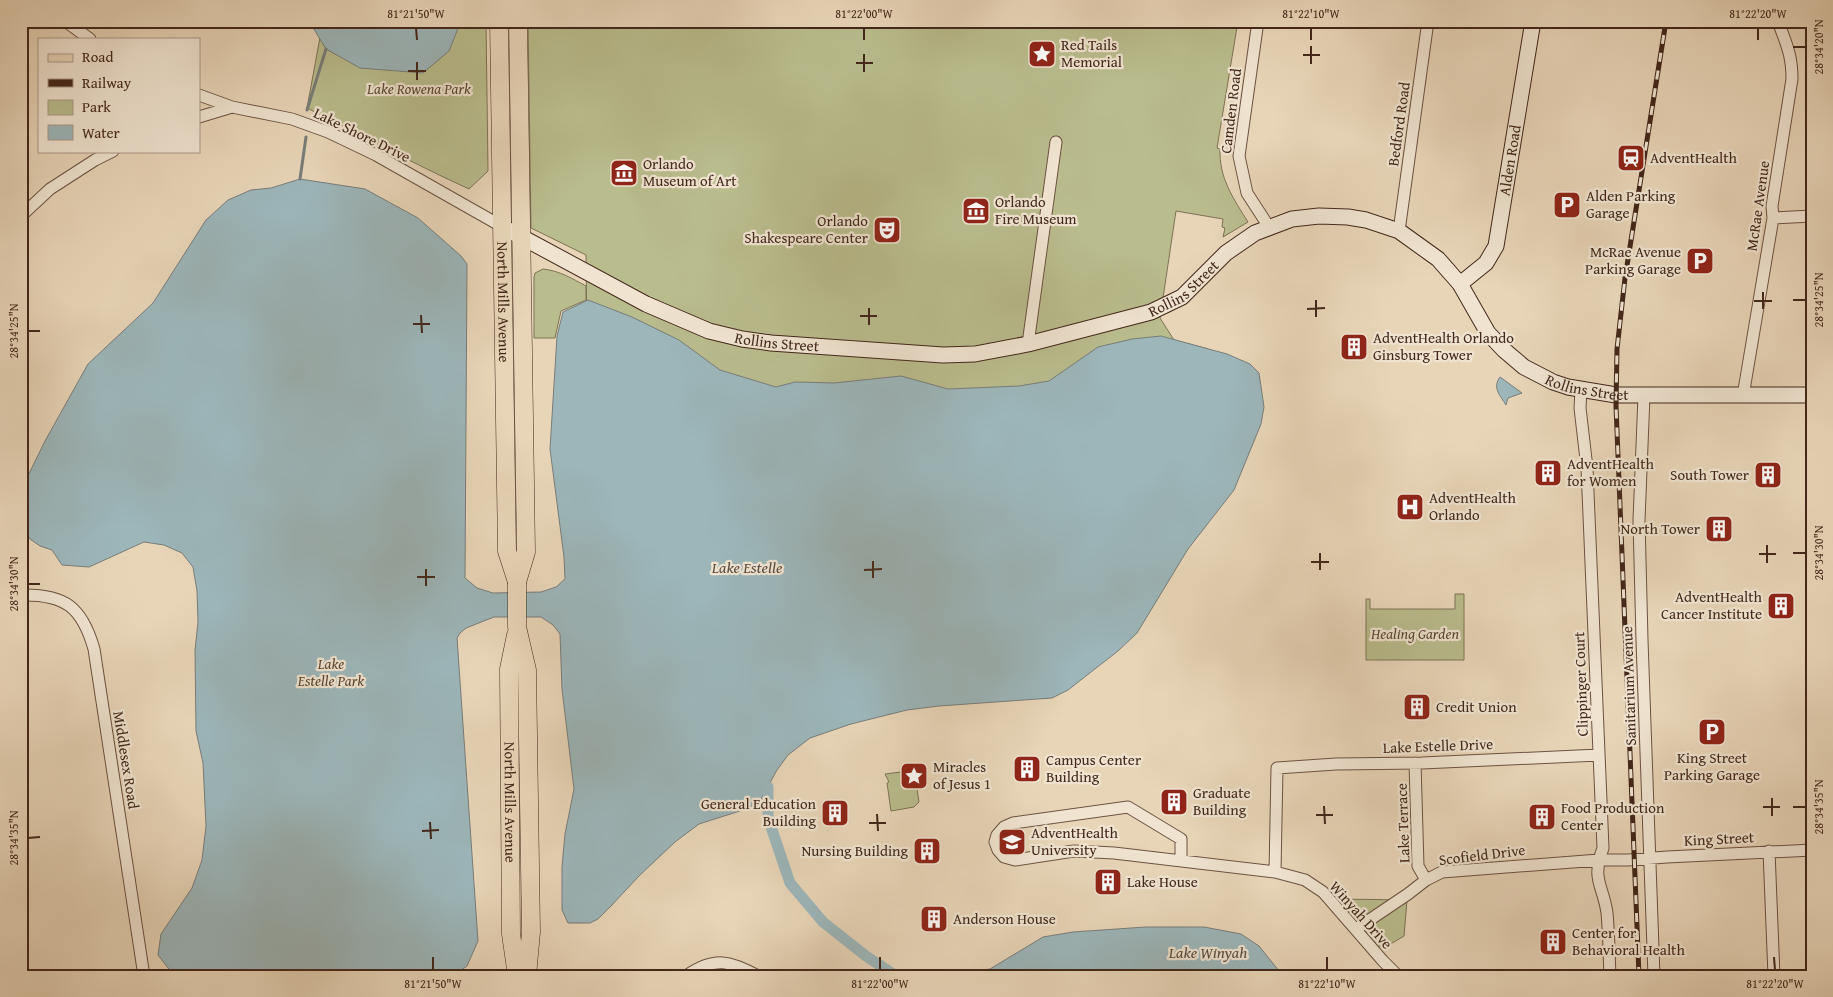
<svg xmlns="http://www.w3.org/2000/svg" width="1833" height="997" viewBox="0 0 1833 997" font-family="'Gentium Book Plus',serif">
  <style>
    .green { fill: #b9bc8d; stroke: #7e7254 }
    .water { fill: #9cb6ba; stroke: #787d7a }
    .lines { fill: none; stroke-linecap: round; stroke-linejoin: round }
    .stream { stroke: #787d7a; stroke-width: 3 }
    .canal { stroke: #9cb6ba; stroke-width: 11 }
    .street-casing { stroke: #6c5242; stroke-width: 13 }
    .secondary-casing { stroke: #42271a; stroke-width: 17 }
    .primary-casing { stroke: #42271a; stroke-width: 19 }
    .street { stroke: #f0e4d1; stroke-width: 11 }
    .secondary { stroke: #f0e4d1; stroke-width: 15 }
    .primary { stroke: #e8d5b8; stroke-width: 18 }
    .rail-casing { stroke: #42271a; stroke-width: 5 }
    .rail { stroke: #f0e4d1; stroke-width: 3; stroke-dasharray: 9; stroke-linecap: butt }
    .ticks { fill: none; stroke: #42271a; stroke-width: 2 }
    .labels { text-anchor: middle; stroke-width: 4.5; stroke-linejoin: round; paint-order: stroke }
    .poi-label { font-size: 15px; fill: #42271a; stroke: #f0e4d1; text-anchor: start }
    .park-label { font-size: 15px; font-style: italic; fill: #5a4531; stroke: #f0e4d1 }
    .street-label { font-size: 15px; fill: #42271a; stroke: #f0e4d1 }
    .water-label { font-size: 16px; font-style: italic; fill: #584b42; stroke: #f0e4d1 }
    .neatline { fill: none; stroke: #42271a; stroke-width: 2 }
    .ticks-label { font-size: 12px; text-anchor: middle; fill: #42271a }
  </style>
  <rect width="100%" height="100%" fill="#e8d5b8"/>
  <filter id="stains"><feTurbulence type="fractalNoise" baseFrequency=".004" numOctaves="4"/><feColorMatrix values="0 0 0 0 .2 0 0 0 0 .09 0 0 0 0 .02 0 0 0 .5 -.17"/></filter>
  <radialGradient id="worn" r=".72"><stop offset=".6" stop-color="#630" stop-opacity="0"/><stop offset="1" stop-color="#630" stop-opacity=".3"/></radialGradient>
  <path class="green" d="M323,21H486L488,171L469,189C414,164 361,135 307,108Z
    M528,21H1238L1217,148L1220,149C1219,178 1233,198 1248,222L1223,237L1225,228L1222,227L1223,219L1176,211L1160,318L1174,340L1208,349L1086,380L802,414L587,335L586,255L531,228Z
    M543,269C560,271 571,278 586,286V300L561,311L555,338H534V277L535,273Z
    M1455,594H1464V660H1366V599H1370V609H1455Z
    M916,770L919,781L916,782L919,802L914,807L891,811L887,783L889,782L885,774Z
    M1339,899L1407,900L1404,936L1389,945L1379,947L1340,903Z"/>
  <path class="water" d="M309,21H461L449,51L423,73L360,68L326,49Z
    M300,179L365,189L418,218L461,256L467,264L465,578L477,588L493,593L541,592L556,587L565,579L564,557L550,449L557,336L563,312L588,300L632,317L679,340L720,370L776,387L795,382L834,383L901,376L948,389L1019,386L1049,381L1098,347L1132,339L1161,336L1227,354L1250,364L1259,373L1264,407L1261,424L1234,490L1188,549L1137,633L1118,651L1068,690L1052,698L939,706L907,710L851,724L810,738L788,755L777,770L760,801L746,809L699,824L675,842L639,876L611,906L598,919L590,923H568L562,910V867L565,834L574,789L562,689L560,634L553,625L541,617H494L466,628L460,633L457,638L478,941L467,966L453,976H376L358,971L334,976H176L172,973L158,955L161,934L192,888L202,860L206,826L203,763L196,731L195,650L198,622L197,591L193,567L182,553L164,545L144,542L89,567L62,565L52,550L40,546L30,539L23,527L21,490L45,441L88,364L153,303L206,220L228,200L251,190L271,188Z
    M1500,377L1522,393L1508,398L1506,405C1500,395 1492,388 1500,377Z
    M1146,927H1204L1241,934L1259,946L1283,976H937L990,969L1043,937L1073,932Z"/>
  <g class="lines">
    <path class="stream" d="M307,110L326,49
      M300,179L306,137"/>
    <path class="canal" d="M768,787V818L790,883L823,922L866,956L896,976"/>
    <defs>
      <path id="street" d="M65,21L90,39
        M1258,21L1239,156L1247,193L1269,227
        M199,95L232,107L292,119L328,132L376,155L503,227
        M199,117L232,107
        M21,216L50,189L95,160L113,151
        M1773,218L1812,216
        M1399,231L1428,21
        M1028,344L1056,142
        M1581,390L1580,408L1587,468L1603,848C1591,881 1603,884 1607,913C1609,934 1609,955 1610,976
        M1644,396L1639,520L1642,640L1654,976
        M1743,396L1773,218L1772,206L1792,79C1792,54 1786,44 1778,21
        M21,595C65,594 82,607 94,649L144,976
        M1415,763L1418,866L1426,880
        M1769,851L1774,976
        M1181,860V839L1128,807L1013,823L1004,827L997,835L995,842L998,850L1004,857L1015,860L1074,851L1114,853L1275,872L1305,880L1323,892L1383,961L1398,976
        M1275,872L1277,768L1336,764L1422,763L1599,755
        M1356,929L1408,894L1426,880L1442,872L1599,860H1628L1667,857L1812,850
        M686,976C715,956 729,961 758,976"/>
      <g id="secondary">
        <path id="s1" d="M503,227L646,304L709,331L742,339L771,343L943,355L975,354L1028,344L1151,312L1182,297L1226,253L1255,233L1292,219L1319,216L1348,217L1366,220L1399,231L1438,259L1460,284L1488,333L1504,350L1524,367L1553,382L1568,387L1616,395H1812"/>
        <path id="s2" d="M1460,284L1486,263L1496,246L1533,21"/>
      </g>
      <g id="primary">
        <path id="s3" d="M499,21L507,551L517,582"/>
        <path d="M518,21L526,552L517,582V627L527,670L531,932L527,976"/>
        <path id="s4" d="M516,635L509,669L511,934L517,976"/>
      </g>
    </defs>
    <use href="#street" class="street-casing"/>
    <use href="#secondary" class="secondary-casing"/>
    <use href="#primary" class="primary-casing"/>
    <use href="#street" class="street"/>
    <use href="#secondary" class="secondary"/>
    <use href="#primary" class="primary"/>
    <defs>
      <path id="rail" d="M1639,976L1616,406L1617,349L1625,278L1666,21"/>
    </defs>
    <use href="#rail" class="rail-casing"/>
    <use href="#rail" class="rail"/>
  </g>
  <path class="ticks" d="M416,28L417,40M864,28V40M1311,28V40M1758,28V40M1311,46V64M1793,47H1806M864,54V72M1303,55H1320M417,62V80M856,63H873M408,71H426M1763,292V309M1316,300V317M1793,300H1806M1754,301H1772M869,308V325M1307,309L1325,308M421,315L422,333M860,316H877M413,324H430M28,331H40M1767,545V563M1320,553V570M1793,553H1806M1759,554H1776M873,561V578M1311,562H1329M426,569V586M864,570L882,569M417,577H435M28,584H40M1772,798V816M1324,806L1325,824M1763,807H1780M1793,807H1806M877,814L878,831M1316,815H1333M430,822L431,839M869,823H886M422,831L439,830M28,838L40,837M433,957V970M880,957V970M1327,957V970M1774,957L1775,970"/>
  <defs>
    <symbol id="sight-square" viewBox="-11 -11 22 22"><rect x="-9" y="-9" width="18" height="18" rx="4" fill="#8f2418" stroke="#f0e4d1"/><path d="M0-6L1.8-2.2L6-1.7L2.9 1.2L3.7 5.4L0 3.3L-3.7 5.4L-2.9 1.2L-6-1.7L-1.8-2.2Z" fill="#fff"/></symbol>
    <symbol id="station-square" viewBox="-11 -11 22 22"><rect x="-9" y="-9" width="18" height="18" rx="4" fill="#8f2418" stroke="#f0e4d1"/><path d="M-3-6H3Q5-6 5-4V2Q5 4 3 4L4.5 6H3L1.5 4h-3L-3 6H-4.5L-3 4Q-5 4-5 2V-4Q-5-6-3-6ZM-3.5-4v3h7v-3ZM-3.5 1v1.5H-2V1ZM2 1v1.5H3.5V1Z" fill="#fff"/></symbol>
    <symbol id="museum-square" viewBox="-11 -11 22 22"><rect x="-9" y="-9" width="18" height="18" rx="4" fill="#8f2418" stroke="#f0e4d1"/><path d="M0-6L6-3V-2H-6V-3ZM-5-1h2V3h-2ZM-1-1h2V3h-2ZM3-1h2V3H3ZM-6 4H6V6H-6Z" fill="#fff"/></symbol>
    <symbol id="parking-square" viewBox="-11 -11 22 22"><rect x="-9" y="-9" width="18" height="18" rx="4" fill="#8f2418" stroke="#f0e4d1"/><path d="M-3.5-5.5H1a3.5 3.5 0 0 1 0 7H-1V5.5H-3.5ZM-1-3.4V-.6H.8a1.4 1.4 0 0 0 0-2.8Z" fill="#fff"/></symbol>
    <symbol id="theatre-square" viewBox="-11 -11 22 22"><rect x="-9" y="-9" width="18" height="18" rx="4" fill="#8f2418" stroke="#f0e4d1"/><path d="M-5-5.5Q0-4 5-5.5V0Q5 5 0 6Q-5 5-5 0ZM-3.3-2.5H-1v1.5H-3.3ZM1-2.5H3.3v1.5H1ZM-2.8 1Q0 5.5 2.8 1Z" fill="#fff"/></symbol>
    <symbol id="building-square" viewBox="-11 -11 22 22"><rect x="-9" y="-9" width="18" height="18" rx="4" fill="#8f2418" stroke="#f0e4d1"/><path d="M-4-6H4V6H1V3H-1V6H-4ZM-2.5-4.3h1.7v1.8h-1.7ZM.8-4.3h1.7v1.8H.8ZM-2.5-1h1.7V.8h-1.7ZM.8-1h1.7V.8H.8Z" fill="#fff"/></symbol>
    <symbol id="hospital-square" viewBox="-11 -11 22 22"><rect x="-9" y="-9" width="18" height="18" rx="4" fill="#8f2418" stroke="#f0e4d1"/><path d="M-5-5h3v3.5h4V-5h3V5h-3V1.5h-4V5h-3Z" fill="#fff"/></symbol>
    <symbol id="university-square" viewBox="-11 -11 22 22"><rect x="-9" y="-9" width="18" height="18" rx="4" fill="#8f2418" stroke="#f0e4d1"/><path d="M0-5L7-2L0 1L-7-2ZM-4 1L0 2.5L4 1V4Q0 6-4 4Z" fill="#fff"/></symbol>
  </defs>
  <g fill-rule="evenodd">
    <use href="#sight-square" x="1026" y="38" width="32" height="32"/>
    <use href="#station-square" x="1615" y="142" width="32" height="32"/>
    <use href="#museum-square" x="608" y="157" width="32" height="32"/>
    <use href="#parking-square" x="1551" y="189" width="32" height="32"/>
    <use href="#museum-square" x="960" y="195" width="32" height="32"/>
    <use href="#theatre-square" x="871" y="214" width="32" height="32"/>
    <use href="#parking-square" x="1684" y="245" width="32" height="32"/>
    <use href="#building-square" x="1338" y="331" width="32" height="32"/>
    <use href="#building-square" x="1532" y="457" width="32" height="32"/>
    <use href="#building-square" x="1752" y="459" width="32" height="32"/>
    <use href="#hospital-square" x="1394" y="491" width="32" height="32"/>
    <use href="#building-square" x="1703" y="513" width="32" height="32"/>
    <use href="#building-square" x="1765" y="590" width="32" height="32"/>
    <use href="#building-square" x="1401" y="691" width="32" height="32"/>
    <use href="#parking-square" x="1696" y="716" width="32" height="32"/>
    <use href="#building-square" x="1011" y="753" width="32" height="32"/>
    <use href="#sight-square" x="898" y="760" width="32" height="32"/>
    <use href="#building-square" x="1158" y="786" width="32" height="32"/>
    <use href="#building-square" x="819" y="797" width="32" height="32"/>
    <use href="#building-square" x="1526" y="801" width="32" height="32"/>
    <use href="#university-square" x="996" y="826" width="32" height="32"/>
    <use href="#building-square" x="911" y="835" width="32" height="32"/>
    <use href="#building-square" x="1092" y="866" width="32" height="32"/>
    <use href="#building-square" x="918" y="903" width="32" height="32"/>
    <use href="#building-square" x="1537" y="926" width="32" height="32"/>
  </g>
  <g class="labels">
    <g class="poi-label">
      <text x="1061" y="50">Red Tails<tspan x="1061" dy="17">Memorial</tspan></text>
      <text x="1650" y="163">AdventHealth</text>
      <text x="643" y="169">Orlando<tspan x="643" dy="17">Museum of Art</tspan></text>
      <text x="1586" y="201">Alden Parking<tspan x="1586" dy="17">Garage</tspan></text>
      <text x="995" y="207">Orlando<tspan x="995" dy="17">Fire Museum</tspan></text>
      <text x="868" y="226" text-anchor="end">Orlando<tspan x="868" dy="17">Shakespeare Center</tspan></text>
      <text x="1681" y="257" text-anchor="end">McRae Avenue<tspan x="1681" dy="17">Parking Garage</tspan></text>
      <text x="1373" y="343">AdventHealth Orlando<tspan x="1373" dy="17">Ginsburg Tower</tspan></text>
      <text x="1567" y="469">AdventHealth<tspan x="1567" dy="17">for Women</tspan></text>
      <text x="1749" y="480" text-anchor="end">South Tower</text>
      <text x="1429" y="503">AdventHealth<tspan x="1429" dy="17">Orlando</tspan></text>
      <text x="1700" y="534" text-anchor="end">North Tower</text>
      <text x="1762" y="602" text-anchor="end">AdventHealth<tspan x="1762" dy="17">Cancer Institute</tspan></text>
      <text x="1436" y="712">Credit Union</text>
      <text x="1712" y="763" text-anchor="middle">King Street<tspan x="1712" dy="17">Parking Garage</tspan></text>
      <text x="1046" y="765">Campus Center<tspan x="1046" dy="17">Building</tspan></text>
      <text x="933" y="772">Miracles<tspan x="933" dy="17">of Jesus 1</tspan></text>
      <text x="1193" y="798">Graduate<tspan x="1193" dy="17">Building</tspan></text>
      <text x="816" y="809" text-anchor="end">General Education<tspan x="816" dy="17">Building</tspan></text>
      <text x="1561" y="813">Food Production<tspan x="1561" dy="17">Center</tspan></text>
      <text x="1031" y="838">AdventHealth<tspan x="1031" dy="17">University</tspan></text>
      <text x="908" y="856" text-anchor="end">Nursing Building</text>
      <text x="1127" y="887">Lake House</text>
      <text x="953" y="924">Anderson House</text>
      <text x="1572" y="938">Center for<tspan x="1572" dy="17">Behavioral Health</tspan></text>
    </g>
    <g class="park-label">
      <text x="419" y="94">Lake Rowena Park</text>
      <text x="1415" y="639">Healing Garden</text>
      <text x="331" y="669">Lake<tspan x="331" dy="17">Estelle Park</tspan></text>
    </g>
    <g class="street-label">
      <text transform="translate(1231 111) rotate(-83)" y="5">Camden Road</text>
      <text transform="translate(1399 124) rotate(-82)" y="5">Bedford Road</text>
      <text transform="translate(362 135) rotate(26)" y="5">Lake Shore Drive</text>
      <text dy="5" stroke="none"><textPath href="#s2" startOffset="140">Alden Road</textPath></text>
      <text transform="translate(1758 206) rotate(-82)" y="5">McRae Avenue</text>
      <text dy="5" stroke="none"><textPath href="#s1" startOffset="720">Rollins Street</textPath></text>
      <text dy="5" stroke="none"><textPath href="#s3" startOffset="281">North Mills Avenue</textPath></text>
      <text dy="5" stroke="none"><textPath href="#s1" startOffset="300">Rollins Street</textPath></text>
      <text dy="5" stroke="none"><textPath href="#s1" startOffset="1215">Rollins Street</textPath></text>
      <text transform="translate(1581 684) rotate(-92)" y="5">Clippinger Court</text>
      <text transform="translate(1629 686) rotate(-92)" y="5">Sanitarium Avenue</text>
      <text transform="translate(1438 746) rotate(-2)" y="5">Lake Estelle Drive</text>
      <text transform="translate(126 760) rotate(81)" y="5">Middlesex Road</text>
      <text dy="5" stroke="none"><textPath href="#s4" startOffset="168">North Mills Avenue</textPath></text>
      <text transform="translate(1403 823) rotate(-92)" y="5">Lake Terrace</text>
      <text transform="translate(1719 839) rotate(-3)" y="5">King Street</text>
      <text transform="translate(1482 855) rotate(-7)" y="5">Scofield Drive</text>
      <text transform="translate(1361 915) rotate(48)" y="5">Winyah Drive</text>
    </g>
    <g class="water-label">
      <text x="747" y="573">Lake Estelle</text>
      <text x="1208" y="958">Lake Winyah</text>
    </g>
  </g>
  <rect width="1833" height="997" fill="none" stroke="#e8d5b8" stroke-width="55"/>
  <rect x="38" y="38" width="162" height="115" fill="#f0e4d1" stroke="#aa9888"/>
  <rect x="48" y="54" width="25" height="8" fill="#e8d5b8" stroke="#aa9888"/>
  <text x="82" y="62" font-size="15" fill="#42271a">Road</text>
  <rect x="48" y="79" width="25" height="8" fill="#42271a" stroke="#aa9888"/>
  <text x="82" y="88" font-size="15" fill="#42271a">Railway</text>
  <rect x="48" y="100" width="25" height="15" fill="#b9bc8d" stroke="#aa9888"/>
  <text x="82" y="112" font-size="15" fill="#42271a">Park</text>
  <rect x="48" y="125" width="25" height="15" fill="#9cb6ba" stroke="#aa9888"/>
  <text x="82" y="138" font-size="15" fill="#42271a">Water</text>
  <rect x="28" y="28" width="1778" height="942" class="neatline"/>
  <g class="ticks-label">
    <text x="416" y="18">81°21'50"W</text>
    <text x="864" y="18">81°22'00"W</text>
    <text x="1311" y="18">81°22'10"W</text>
    <text x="1758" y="18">81°22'20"W</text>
    <text transform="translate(1819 47) rotate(-90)" y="4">28°34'20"N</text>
    <text transform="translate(1819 300) rotate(-90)" y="4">28°34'25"N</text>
    <text transform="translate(14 331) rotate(-90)" y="4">28°34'25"N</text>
    <text transform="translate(1819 553) rotate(-90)" y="4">28°34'30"N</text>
    <text transform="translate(14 584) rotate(-90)" y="4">28°34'30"N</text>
    <text transform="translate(1819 807) rotate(-90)" y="4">28°34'35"N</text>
    <text transform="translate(14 838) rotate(-90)" y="4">28°34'35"N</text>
    <text x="433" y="988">81°21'50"W</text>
    <text x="880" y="988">81°22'00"W</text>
    <text x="1327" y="988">81°22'10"W</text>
    <text x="1775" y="988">81°22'20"W</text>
  </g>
  <rect width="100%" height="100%" filter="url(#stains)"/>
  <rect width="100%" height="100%" fill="url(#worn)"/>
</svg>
